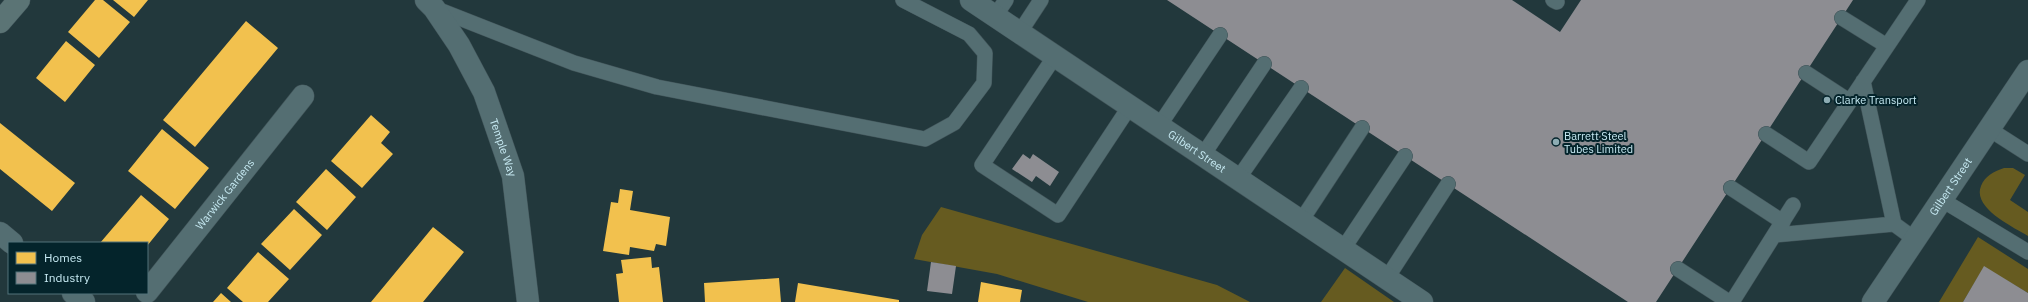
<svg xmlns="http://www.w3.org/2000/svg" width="2028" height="302" viewBox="0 0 2028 302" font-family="'IBM Plex Sans',sans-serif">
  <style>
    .green { fill: #665b20 }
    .homes { fill: #f2c14e }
    .industry { fill: #8d8d92 }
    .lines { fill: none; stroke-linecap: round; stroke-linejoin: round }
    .lane-casing { stroke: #415459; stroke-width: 16 }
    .street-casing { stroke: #415459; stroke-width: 23 }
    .primary-casing { stroke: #415459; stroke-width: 23 }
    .lane { stroke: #546e72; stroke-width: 15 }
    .street { stroke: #546e72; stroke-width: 22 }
    .primary { stroke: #5b7475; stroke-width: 22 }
    .poi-dot { fill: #8dacb3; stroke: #04242b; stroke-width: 1.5 }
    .labels { text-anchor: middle; stroke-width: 4; stroke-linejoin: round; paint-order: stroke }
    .poi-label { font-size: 11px; fill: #c7eaf3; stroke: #04242b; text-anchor: start }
    .street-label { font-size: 11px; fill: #c7eaf3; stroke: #04242b }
  </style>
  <rect width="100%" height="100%" fill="#22383c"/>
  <path class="green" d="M2004,168H2013L2025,175L2010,200L2028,212V236C2013,227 1972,208 1981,186C1985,176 1993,172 2004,168Z
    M941,207L1217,285L1250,302H1088L997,274L914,259L922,235Z
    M1978,237L2028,269V293L1984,267L1963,302H1939Z
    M1345,268L1394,302H1321Z"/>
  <path class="homes" d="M95,0H103L130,22L99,58L68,32Z
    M113,0H148L134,17Z
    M246,21L278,48L195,147L163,120Z
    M66,41L95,65L65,102L36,78Z
    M371,115L390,132L381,143L393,154L362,188L331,161Z
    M0,123L75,183L52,211L0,169Z
    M162,129L209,168L175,209L128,171Z
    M326,169L356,197L327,230L296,202Z
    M620,189L633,191L630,210L670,217L666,246L656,244L654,251L630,247L629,255L603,251L611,202L618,203Z
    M141,195L169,219L147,246V243H100Z
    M294,209L322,235L290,270L261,244Z
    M433,227L464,252L423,302H371Z
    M258,252L289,279L268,302H243L227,288Z
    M651,257L652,268L659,267L663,302H619L616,274L623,273L621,260Z
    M779,278L781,302H705L704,283Z
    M981,282L1022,290L1020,302H978Z
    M798,283L899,300V302H795Z
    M221,293L231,302H213Z"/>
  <path class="industry" d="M1167,0H1512L1560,32L1581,0H1853L1656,302H1628Z
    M1023,154L1030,159L1033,154L1059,172L1050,186L1036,176L1032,182L1012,169Z
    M931,262L956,266L952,294L927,291Z
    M1984,266L2028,293V302H1963Z"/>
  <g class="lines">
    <defs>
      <path id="lane" d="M1553,0L1557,2
        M434,8L574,63L657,87L925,139L954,123L984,83L985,53L969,34L903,0
        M995,16L1006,0
        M1842,18L1887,46
        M1020,32L1041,0
        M1055,56L982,165L1058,215L1130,106
        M1806,73L1849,101
        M1863,81L1894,224
        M1159,126L1220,35
        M1989,129L2028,154
        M1766,134L1809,162L1918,0
        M1203,155L1264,64
        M1238,179L1301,88
        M1731,188L1783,222
        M1942,200L2028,252
        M1301,221L1362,128
        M1775,235L1894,224L1916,240
        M1343,249L1405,156
        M1678,269L1729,302
        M1387,278L1448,184
        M1732,302L1793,205"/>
      <g id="street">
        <path id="s1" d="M426,0L434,8L459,45L484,92L492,115L513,176L528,302"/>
        <path id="s2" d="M971,0L1422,302"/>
        <path d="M0,233L12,243"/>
        <path id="s3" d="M147,292L303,96"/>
        <path d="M73,293L84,302"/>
        <path id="s4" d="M1873,302L2028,71"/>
      </g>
      <path id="primary" d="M0,22L19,0"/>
    </defs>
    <use href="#lane" class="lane-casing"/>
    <use href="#street" class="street-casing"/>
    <use href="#primary" class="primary-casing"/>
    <use href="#lane" class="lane"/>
    <use href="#street" class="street"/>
    <use href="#primary" class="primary"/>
  </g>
  <g class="poi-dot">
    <circle cx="1827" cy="100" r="4"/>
    <circle cx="1556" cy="142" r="4"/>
  </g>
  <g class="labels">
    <g class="poi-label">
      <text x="1835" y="104">Clarke Transport</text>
      <text x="1564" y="140">Barrett Steel<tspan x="1564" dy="13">Tubes Limited</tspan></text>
    </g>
    <g class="street-label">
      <text dy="4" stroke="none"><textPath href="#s1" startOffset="168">Temple Way</textPath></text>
      <text dy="4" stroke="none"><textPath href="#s2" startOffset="272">Gilbert Street</textPath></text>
      <text dy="4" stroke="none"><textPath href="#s4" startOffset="139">Gilbert Street</textPath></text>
      <text dy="4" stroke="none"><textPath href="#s3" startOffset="125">Warwick Gardens</textPath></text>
    </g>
  </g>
  <rect x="8" y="242" width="140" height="52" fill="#04242b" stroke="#52737b"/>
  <rect x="16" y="252" width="20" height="12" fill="#f2c14e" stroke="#52737b"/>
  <text x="44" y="262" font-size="12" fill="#c7eaf3">Homes</text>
  <rect x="16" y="272" width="20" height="12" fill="#8d8d92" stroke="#52737b"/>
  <text x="44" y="282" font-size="12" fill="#c7eaf3">Industry</text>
</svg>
